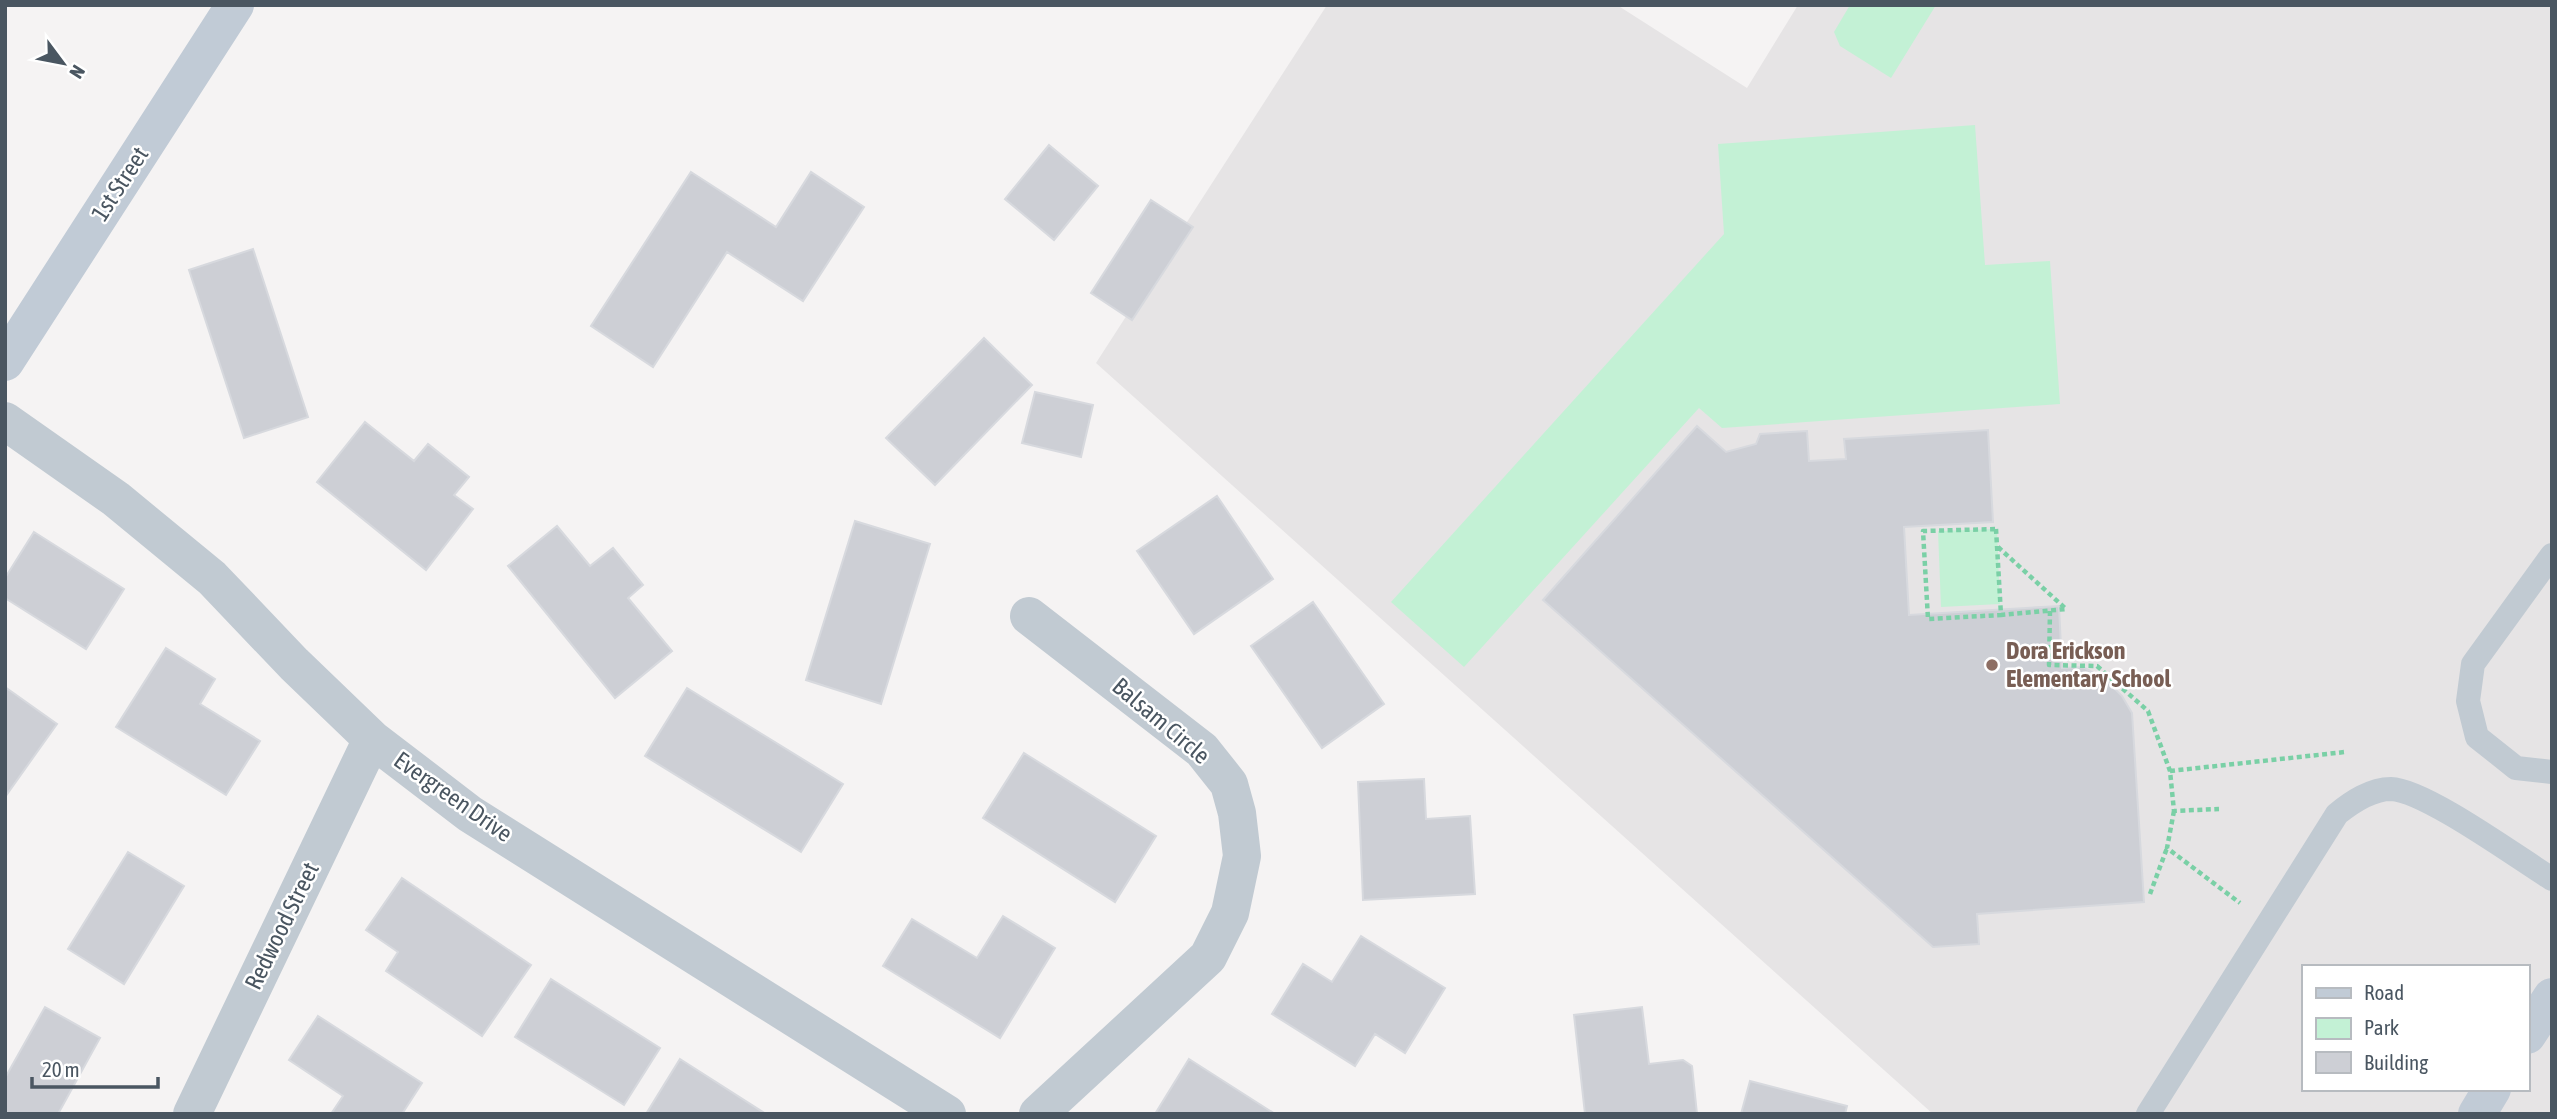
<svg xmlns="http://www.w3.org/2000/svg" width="2557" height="1119" viewBox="0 0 2557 1119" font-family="'Asap Condensed',sans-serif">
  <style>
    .education { fill: #e6e4e5; fill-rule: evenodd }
    .green { fill: #c3f1d5 }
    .building { fill: #cdcfd5; stroke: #d7d9de; stroke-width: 2 }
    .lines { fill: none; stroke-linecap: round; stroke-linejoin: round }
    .path { stroke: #7ad0a6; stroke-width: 4.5; stroke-dasharray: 5 3.5; stroke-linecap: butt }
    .lane { stroke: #c1cad2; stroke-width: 24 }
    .street { stroke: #c1cad2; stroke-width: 38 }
    .secondary { stroke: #c1cbd6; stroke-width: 38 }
    .education-dot { fill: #8d6e63; stroke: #fff; stroke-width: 2.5 }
    .labels { text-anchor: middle; stroke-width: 5; stroke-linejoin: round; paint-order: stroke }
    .street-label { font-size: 24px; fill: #4a5661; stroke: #fff }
    .education-label { font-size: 24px; font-weight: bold; fill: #785e54; stroke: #fff; text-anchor: start }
  </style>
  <rect width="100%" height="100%" fill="#f5f3f3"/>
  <path class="education" d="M1327,5H1617L1747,88L1798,5H2552V1114H1933L1096,363ZM2303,967H2527V1089H2303Z"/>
  <path class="green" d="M1850,5H1936L1891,78L1840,46L1834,32Z
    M1975,125L1985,265L2050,261L2060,404L1722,428L1699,408L1464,667L1391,602L1724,234L1718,144Z
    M1997,529L2000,604L1941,607L1938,531Z"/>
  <path class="building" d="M1049,145L1098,186L1054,240L1005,199Z
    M691,172L776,227L811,172L864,207L803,301L727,252L653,367L591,326Z
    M1151,200L1193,227L1132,320L1091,293Z
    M253,249L308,417L244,438L189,270Z
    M984,338L1032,385L935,485L886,438Z
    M1035,392L1093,405L1081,457L1022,443Z
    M365,422L414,461L428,444L469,477L454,495L473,509L426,570L317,482Z
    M1697,426L1726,452L1756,444L1760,434L1807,431L1809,461L1846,459L1844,439L1988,430L1993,522L1904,527L1909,615L2059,606L2062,668L2083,667L2105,679L2122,696L2132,713L2144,902L1977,914L1979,944L1933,947L1543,600Z
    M1217,496L1273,579L1194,634L1137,551Z
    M855,521L930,544L881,704L806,680Z
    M557,526L590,566L613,548L643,585L628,598L672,651L615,698L508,566Z
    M34,532L124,589L86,649L5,598V578Z
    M1313,602L1384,704L1322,748L1251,646Z
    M166,648L215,679L200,704L260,741L226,795L116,727Z
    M5,687L57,724L5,797Z
    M687,688L843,784L801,852L645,756Z
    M1024,753L1156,836L1115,902L983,818Z
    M1424,779L1426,819L1470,816L1475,894L1363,900L1358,782Z
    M128,852L184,886L124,984L68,949Z
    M402,878L531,965L482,1036L386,971L398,952L366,930Z
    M1003,916L1055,948L1000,1038L883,966L912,919L977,958Z
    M1361,936L1445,988L1405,1053L1375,1034L1355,1066L1272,1014L1303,964L1332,982Z
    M551,979L660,1048L624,1105L515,1037Z
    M45,1007L100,1038L58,1114H5V1078Z
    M1642,1007L1649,1064L1683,1060L1692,1066L1697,1114H1585L1574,1015Z
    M318,1016L422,1083L402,1114H331L343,1096L289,1060Z
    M680,1059L766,1114H646Z
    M1189,1059L1275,1114H1155Z
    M1750,1081L1847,1106L1845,1114H1741Z"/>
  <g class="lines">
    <path class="path" d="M1996,529L2001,615L1928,619L1923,531Z
      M1998,547L2066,609L2001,615
      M2050,611L2049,665L2097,666L2148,711L2170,771L2174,811L2219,809
      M2170,771L2345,752
      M2174,811L2167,848L2240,903
      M2150,894L2167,848"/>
    <path class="lane" d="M2552,555L2473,664L2468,701L2477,737L2516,768L2552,772
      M2148,1114L2337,814C2352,802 2371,789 2391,789C2425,790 2518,858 2552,879"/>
    <path class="street" d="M5,421L116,499L212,578L294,664L372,739L470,814L947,1114
      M1029,616L1202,750L1229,784L1237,813L1242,856L1230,913L1208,957L1038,1114
      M192,1114L372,739"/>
    <path class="secondary" d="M5,362L235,5
      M2527,1035L2552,997
      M2477,1114L2492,1089"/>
  </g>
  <circle class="education-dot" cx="1992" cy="665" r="7"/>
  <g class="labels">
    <g class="street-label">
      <text transform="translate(120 184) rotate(-57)" y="8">1st Street</text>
      <text transform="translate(1161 721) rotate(40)" y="8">Balsam Circle</text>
      <text transform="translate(453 797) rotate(35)" y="8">Evergreen Drive</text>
      <text transform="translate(282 926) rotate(-64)" y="8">Redwood Street</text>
    </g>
    <g class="education-label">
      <text x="2006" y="659">Dora Erickson<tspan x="2006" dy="28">Elementary School</tspan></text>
    </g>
  </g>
  <rect width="2557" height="1119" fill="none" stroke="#4a5661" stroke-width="14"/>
  <rect x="2302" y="965" width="228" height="126" fill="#ffffff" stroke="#b7bbc0" stroke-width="2"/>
  <rect x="2316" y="988" width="35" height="10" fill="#c1cbd6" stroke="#b7bbc0" stroke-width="2"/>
  <text x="2364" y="1000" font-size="21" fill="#4a5661">Road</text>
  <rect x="2316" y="1018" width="35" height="21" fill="#c3f1d5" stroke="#b7bbc0" stroke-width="2"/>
  <text x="2364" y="1035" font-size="21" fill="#4a5661">Park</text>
  <rect x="2316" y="1052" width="35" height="21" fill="#cdcfd5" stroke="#b7bbc0" stroke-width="2"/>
  <text x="2364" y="1070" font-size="21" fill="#4a5661">Building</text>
  <g transform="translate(63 63) rotate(122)" stroke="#ffffff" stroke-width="5" paint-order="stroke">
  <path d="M0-5L12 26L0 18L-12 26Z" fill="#4a5661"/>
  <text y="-10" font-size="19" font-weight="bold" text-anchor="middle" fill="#4a5661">N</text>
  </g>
  <path d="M32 1077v10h126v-10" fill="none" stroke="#4a5661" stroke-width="3.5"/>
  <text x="42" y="1077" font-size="21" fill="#4a5661" stroke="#ffffff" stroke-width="5" paint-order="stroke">20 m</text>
</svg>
